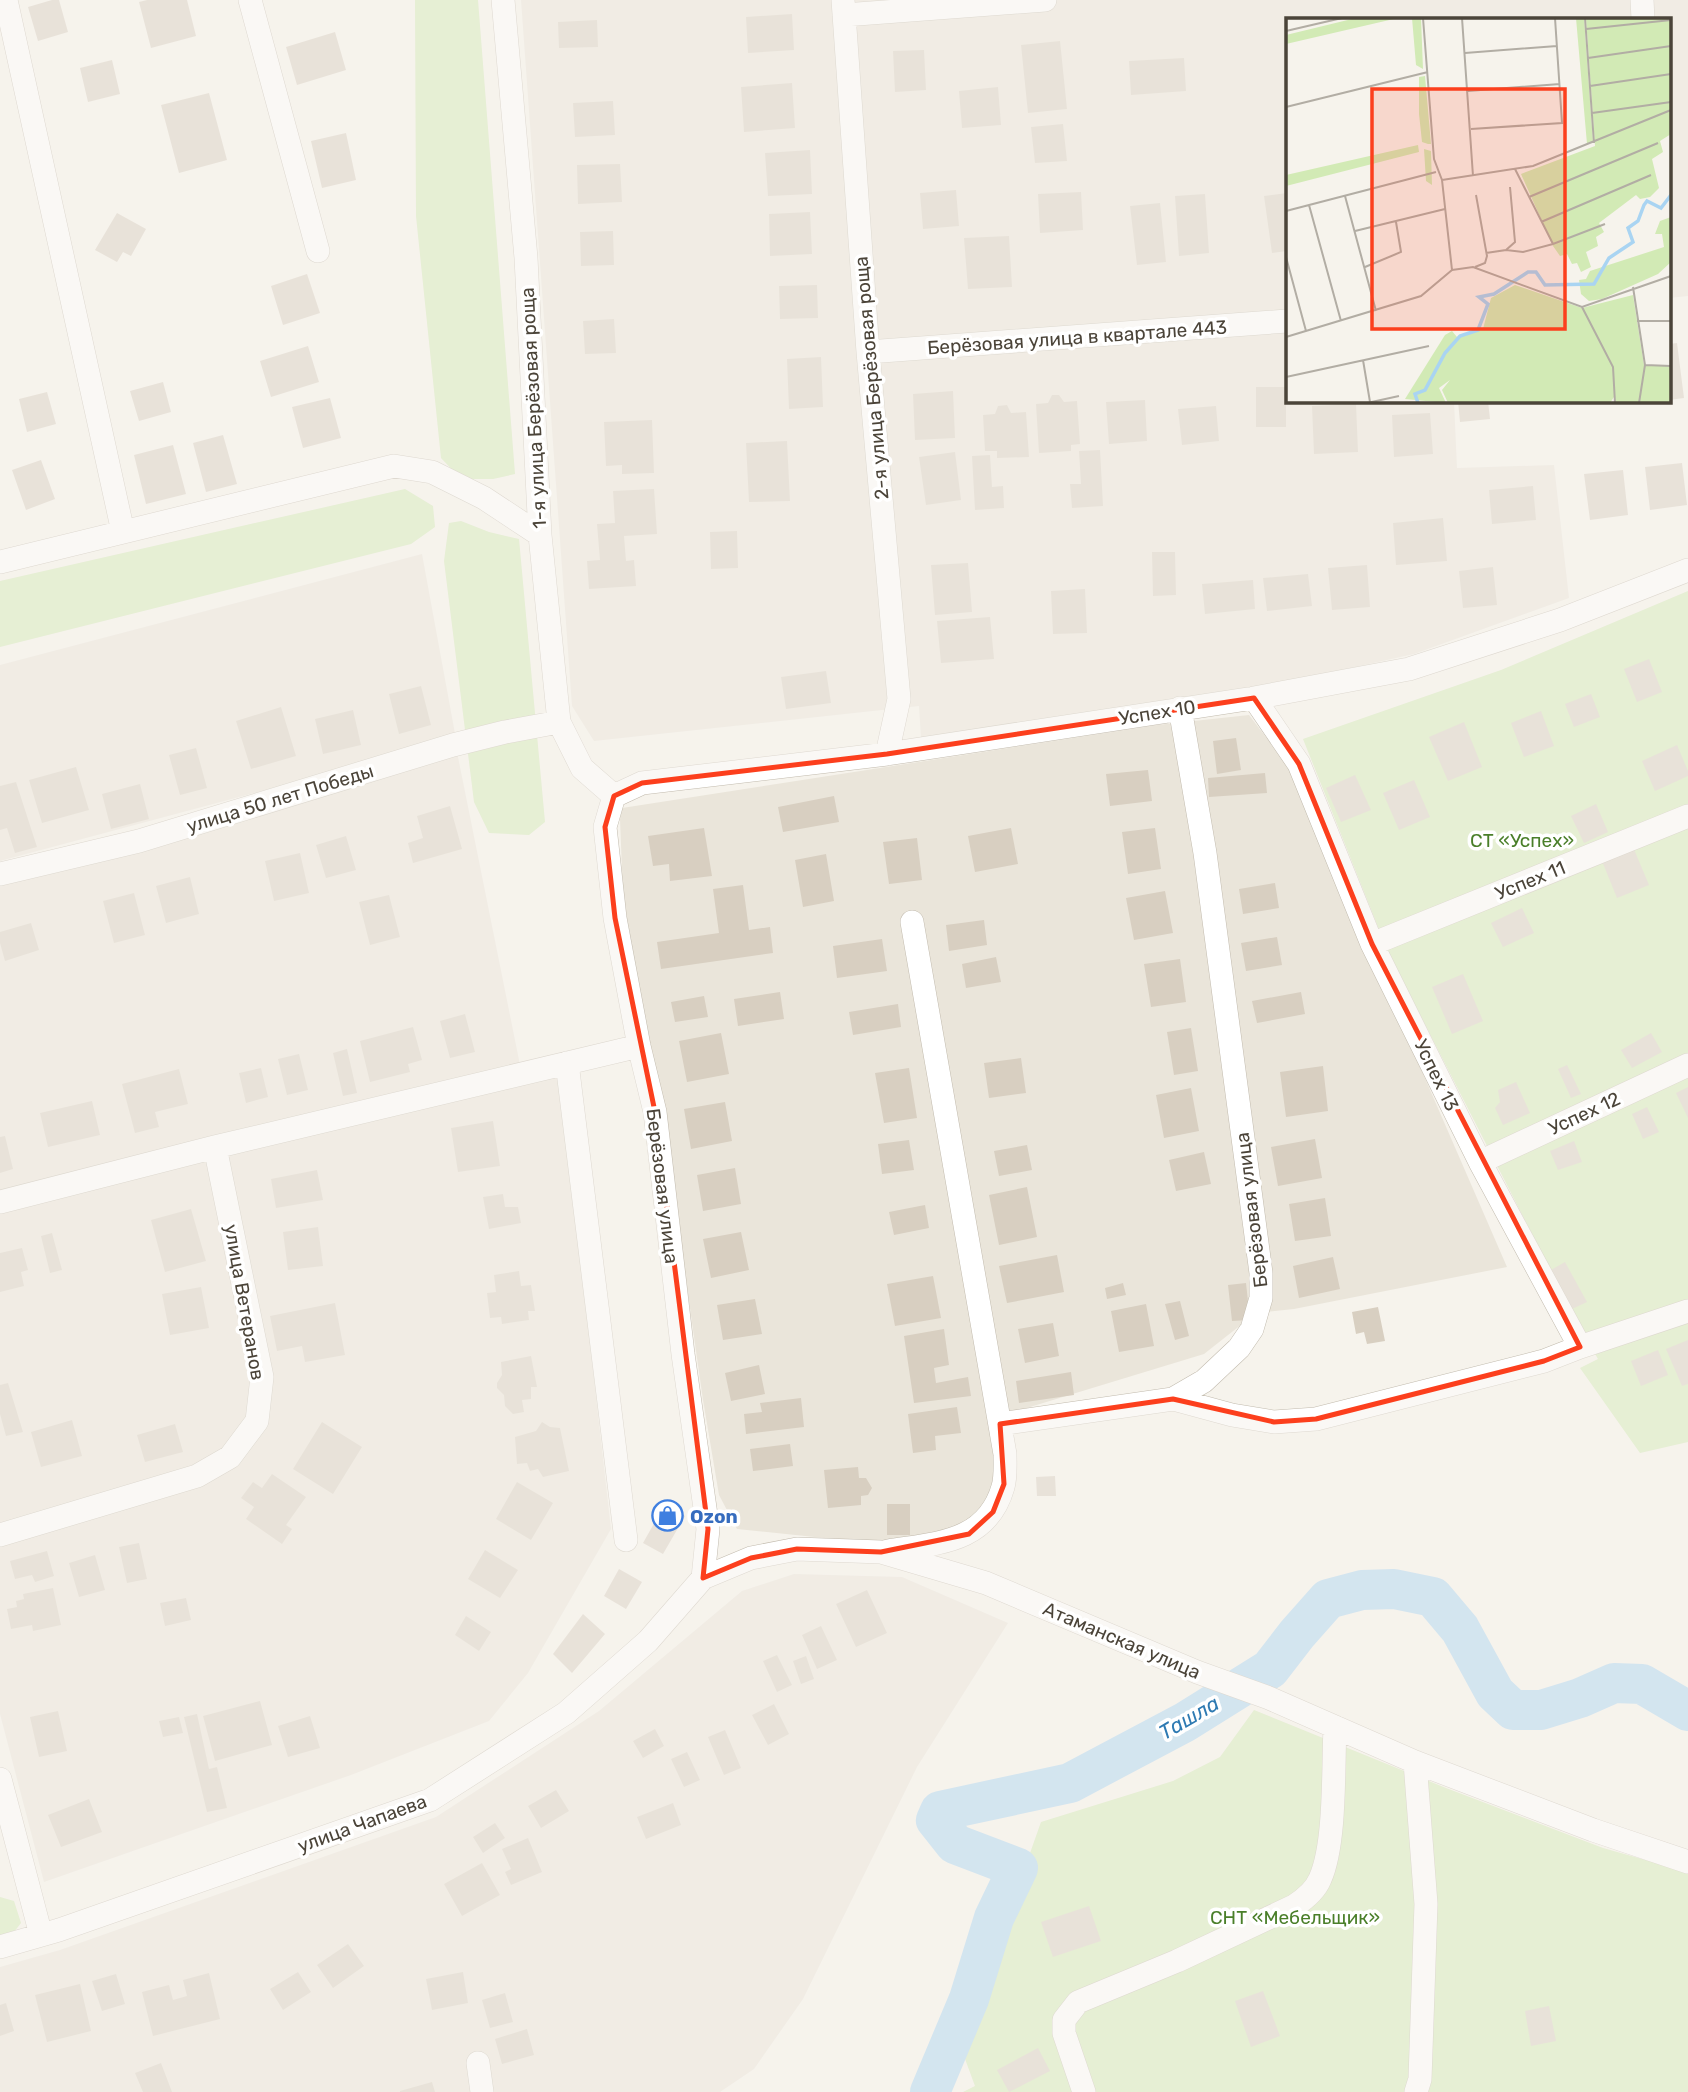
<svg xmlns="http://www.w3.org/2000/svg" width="1688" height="2092" viewBox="0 0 1688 2092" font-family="Rubik,sans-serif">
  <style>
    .residential { fill: #eae5da }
    .green { fill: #d2eab5 }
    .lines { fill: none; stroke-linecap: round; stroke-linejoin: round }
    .river { stroke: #a9d4f2; stroke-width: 40 }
    .building { fill: #d8cfc1 }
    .minor-casing { stroke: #c2bbae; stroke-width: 24 }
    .minor { stroke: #fff; stroke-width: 23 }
    .marked { fill: none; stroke: #fc3f1d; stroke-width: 5; stroke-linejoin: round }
    .labels { text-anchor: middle; stroke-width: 7; stroke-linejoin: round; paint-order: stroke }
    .street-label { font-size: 19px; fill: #4b4439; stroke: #fff }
    .park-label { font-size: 19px; fill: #4a7f2a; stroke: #fff }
    .shop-label { font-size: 19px; font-weight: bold; fill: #366cbe; stroke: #fff; text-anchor: start }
    .water-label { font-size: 21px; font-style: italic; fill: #2e7ab2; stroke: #fff }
    .inset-river { fill: none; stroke: #a9d4f2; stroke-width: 3.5 }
    .inset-road { fill: none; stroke: #b2ada4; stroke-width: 2 }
    .view { fill: #fc3f1d; fill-opacity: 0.15; stroke: #fc3f1d; stroke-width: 3.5 }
    .inset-edge { fill: none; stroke: #4b4439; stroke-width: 3.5 }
  </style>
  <rect width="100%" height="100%" fill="#f6f3ec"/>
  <path class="residential" d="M521,0H1688V296L1669,298V19H1287V401H1454L1457,468L1554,465L1569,598L1414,654L1269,686L921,738L919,706L594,741L572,706Z
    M422,554L456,739L0,861V665Z
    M1249,715L1291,770L1507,1267L1294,1309L1256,1313L1204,1354L994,1418L997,1496L969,1528L901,1546L737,1529L719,1495L703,1400L662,1111L623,896L620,819L622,808L1157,725Z
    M457,752L520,1065L0,1192V876Z
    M559,1070L611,1529L528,1673L489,1721L351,1775L44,1882L0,1714V1210Z
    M794,1574L902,1577L1008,1623L917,1767L803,1999L754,2069L720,2092H0V1967L60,1950L436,1817L599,1711L742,1591Z"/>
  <path class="green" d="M415,0H478L515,474L493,479H461L441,458L416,216Z
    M405,489L433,506L435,527L411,544L0,647V581Z
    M461,521L489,532L519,539L545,822L529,835L489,833L474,802L444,561L449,523Z
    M1688,591V1442L1640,1453L1580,1368L1598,1359L1578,1324L1388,952L1303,739L1501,670Z
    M1254,1710L1446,1788L1603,1848L1688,1872V2092H963L975,2086L961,2048L1041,1822L1173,1781L1220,1757Z
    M0,1897L14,1901L21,1923L14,1932L0,1936Z"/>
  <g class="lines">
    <path class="river" d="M930,2092L969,1999L994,1918L1018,1868L955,1844L936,1820L940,1811L1070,1783L1185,1722L1270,1669L1297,1634L1328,1599L1362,1590L1394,1589L1433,1597L1460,1629L1495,1693L1513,1710H1541L1580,1698L1614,1683L1642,1684L1688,1711"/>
  </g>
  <path class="building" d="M52,0H59L68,32L38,41L28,7Z
    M147,0H187L196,36L151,48L139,2Z
    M792,14L794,50L748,53L746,17Z
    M597,20L598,47L559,48L558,22Z
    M335,32L346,70L297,85L286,47Z
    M1060,41L1067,109L1028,113L1021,45Z
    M924,50L926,90L895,92L893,51Z
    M1184,58L1186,91L1131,95L1129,61Z
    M112,60L120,94L88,102L80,68Z
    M792,83L795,128L744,132L741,87Z
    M998,87L1001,125L962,128L959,91Z
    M209,93L227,160L179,173L161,105Z
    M613,101L615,135L575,137L573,103Z
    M1063,124L1067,161L1035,163L1031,127Z
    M346,133L356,180L322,188L311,141Z
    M810,150L812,194L768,196L765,153Z
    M620,164L622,202L578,204L577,165Z
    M956,190L959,226L923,229L920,193Z
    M1081,192L1083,230L1040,233L1038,194Z
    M1287,193V251L1272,253L1264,196Z
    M1205,194L1209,253L1179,256L1175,196Z
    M1160,203L1166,262L1137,265L1130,206Z
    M810,212L812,254L770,256L769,214Z
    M117,213L146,229L131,256L123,252L117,262L95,250Z
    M613,231L614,265L581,266L580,232Z
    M1009,236L1012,287L968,289L964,238Z
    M307,274L320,313L283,325L271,286Z
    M817,285L818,318L780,319L779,286Z
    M614,319L616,353L585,354L583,321Z
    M1677,343L1684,398L1669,400V344Z
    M308,346L319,382L271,397L260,361Z
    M821,357L823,407L789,409L787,359Z
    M163,382L171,412L139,421L130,391Z
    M1256,387H1286V427H1256Z
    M953,391L955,438L915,440L913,394Z
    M47,392L56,424L27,432L19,399Z
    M1052,395H1059L1064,402L1077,401L1080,444L1071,445V451L1039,453L1036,404L1048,403Z
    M330,398L341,438L303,448L292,407Z
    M1145,400L1147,441L1109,444L1106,402Z
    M1458,401H1488L1490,419L1460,422Z
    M1356,404L1358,452L1314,454L1312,406Z
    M1007,405L1011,413L1026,412L1029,457L997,458V451H985L983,415L995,414L998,406Z
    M1216,406L1219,441L1182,445L1178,409Z
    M1430,413L1433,454L1394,457L1392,415Z
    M652,420L654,473L622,474V465L606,466L604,422Z
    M223,435L237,484L206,492L193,443Z
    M787,441L790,501L749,502L746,443Z
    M173,445L186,494L146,504L134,455Z
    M1100,450L1103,506L1072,508L1070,484H1081L1079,451Z
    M955,452L961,500L926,505L919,457Z
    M990,455L992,487L1003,486L1004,508L975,510L972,456Z
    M41,460L55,499L26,510L12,470Z
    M1682,463L1687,505L1650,510L1645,467Z
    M1623,470L1628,515L1590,520L1584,474Z
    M1533,486L1536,520L1492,524L1489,490Z
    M654,489L657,534L624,536L626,561L634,560L636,586L589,589L587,561L600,560L597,524L615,523L613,491Z
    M1443,518L1447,561L1396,565L1393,523Z
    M737,531L738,568L711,569L710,532Z
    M1152,552H1175L1176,595L1153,596Z
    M968,563L972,612L935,615L931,565Z
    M1367,565L1370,607L1332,610L1328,568Z
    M1493,567L1497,605L1463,608L1459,571Z
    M1308,574L1312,606L1267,611L1263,578Z
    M1253,580L1255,609L1205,614L1202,584Z
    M1085,589L1087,633L1053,634L1051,591Z
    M990,617L994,659L941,663L937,621Z
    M1649,659L1662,692L1637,702L1624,669Z
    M826,671L831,703L786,709L781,677Z
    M421,686L431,725L399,734L389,694Z
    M1591,694L1600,717L1574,727L1565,704Z
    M281,707L296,756L251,769L236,721Z
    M353,710L361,745L323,754L315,719Z
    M1541,711L1554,746L1524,757L1511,723Z
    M1464,722L1482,767L1448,781L1429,737Z
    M1236,738L1241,770L1217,774L1213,741Z
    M1677,745L1688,771V776L1655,791L1642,761Z
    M196,748L207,788L180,795L169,755Z
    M76,767L89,810L42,823L29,780Z
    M1148,770L1152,801L1110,806L1106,774Z
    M1265,773L1267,793L1209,797L1208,778Z
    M1355,775L1371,810L1341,822L1326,788Z
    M1414,780L1430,817L1399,830L1383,793Z
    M16,782L37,847L15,853L7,828L0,830V786Z
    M140,784L149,819L111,829L102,794Z
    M834,796L839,822L783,832L778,807Z
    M1596,804L1608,832L1584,843L1571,816Z
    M450,806L462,849L413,863L408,843L423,838L417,816Z
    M704,828L712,876L670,881L669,864L653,866L648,836Z
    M1011,828L1018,864L975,872L968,836Z
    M1155,828L1161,869L1128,874L1122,832Z
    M346,836L356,870L326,878L316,845Z
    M917,838L922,880L889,884L883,842Z
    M1633,847L1649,885L1617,898L1602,861Z
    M300,853L309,893L274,901L265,861Z
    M826,854L834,901L803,907L795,860Z
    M190,877L199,914L166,923L156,886Z
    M1275,883L1279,908L1243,914L1239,889Z
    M743,885L749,930L770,927L773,953L661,969L657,942L719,933L713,889Z
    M1165,891L1173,933L1134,940L1126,898Z
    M134,893L145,935L114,943L103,901Z
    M389,895L400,937L370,945L359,902Z
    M1522,908L1534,933L1503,947L1491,923Z
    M984,920L987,945L949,951L946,925Z
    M31,923L39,950L5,961L0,943V932Z
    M1277,937L1282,965L1246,971L1241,943Z
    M882,939L887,971L837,978L833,946Z
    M996,957L1001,982L966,988L962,964Z
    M1180,959L1186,1002L1151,1007L1144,964Z
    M1463,974L1483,1021L1452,1034L1432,987Z
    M780,992L784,1019L738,1026L734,999Z
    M1301,992L1305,1014L1257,1023L1252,1001Z
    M704,996L708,1017L675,1022L671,1002Z
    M898,1004L901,1027L853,1035L849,1012Z
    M465,1014L475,1052L450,1058L440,1021Z
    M413,1027L422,1060L408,1064L410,1072L370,1082L360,1041Z
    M1191,1028L1198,1071L1174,1075L1167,1032Z
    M721,1033L729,1074L687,1082L679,1041Z
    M1651,1033L1662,1052L1632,1068L1621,1050Z
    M347,1049L357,1093L343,1096L333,1053Z
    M299,1054L308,1090L287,1095L278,1059Z
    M1021,1058L1026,1093L989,1098L984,1063Z
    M1567,1065L1581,1094L1571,1098L1558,1069Z
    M1323,1066L1328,1111L1286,1117L1280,1072Z
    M261,1068L268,1097L246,1103L239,1073Z
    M909,1068L917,1118L884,1123L875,1073Z
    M179,1069L188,1104L155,1112L159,1127L135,1133L122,1084Z
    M1516,1082L1530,1113L1503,1125L1495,1108L1500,1102L1498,1090Z
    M1688,1087V1118L1676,1093Z
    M1191,1088L1199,1131L1164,1138L1156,1095Z
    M92,1101L100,1135L48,1147L40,1113Z
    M725,1102L732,1141L691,1149L684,1109Z
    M1647,1107L1659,1132L1643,1139L1632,1114Z
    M493,1121L500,1166L458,1172L451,1128Z
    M5,1136L13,1169L0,1173V1137Z
    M1315,1139L1322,1178L1278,1186L1271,1147Z
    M909,1140L914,1170L882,1174L878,1144Z
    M1574,1141L1582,1162L1558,1170L1550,1151Z
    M1027,1145L1032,1170L999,1176L994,1151Z
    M1204,1152L1211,1184L1176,1191L1169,1160Z
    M735,1168L741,1204L703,1211L697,1175Z
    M317,1170L323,1200L276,1208L271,1179Z
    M1027,1187L1037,1237L999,1245L989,1195Z
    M503,1194L505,1207H518L521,1223L489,1229L483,1197Z
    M1325,1198L1331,1236L1295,1241L1289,1204Z
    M925,1205L929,1228L894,1235L889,1212Z
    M191,1209L206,1261L165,1272L151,1220Z
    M318,1227L323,1266L288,1270L283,1232Z
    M741,1232L749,1270L711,1278L703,1239Z
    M52,1233L62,1270L50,1273L41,1236Z
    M22,1248L28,1270L21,1272L24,1286L0,1292V1253Z
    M1057,1255L1064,1292L1007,1303L999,1266Z
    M1333,1257L1340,1289L1299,1298L1293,1266Z
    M1565,1262L1587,1302L1572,1309L1551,1270Z
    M519,1271L521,1286L531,1285L535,1311H528L529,1320L502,1324L501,1317L490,1318L487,1293L496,1292L494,1275Z
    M933,1276L941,1318L895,1326L887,1284Z
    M1123,1283L1126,1295L1107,1299L1105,1288Z
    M1246,1283L1250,1320L1232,1321L1228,1285Z
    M201,1287L209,1328L170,1335L162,1294Z
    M755,1299L762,1334L723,1340L717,1305Z
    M1180,1301L1189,1336L1175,1340L1165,1304Z
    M335,1303L345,1355L305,1362L302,1346L277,1351L270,1316Z
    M1146,1304L1154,1346L1119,1352L1111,1311Z
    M1378,1307L1385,1341L1367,1344L1364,1332L1356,1334L1352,1312Z
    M1053,1323L1059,1356L1025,1363L1018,1329Z
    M944,1329L949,1365L934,1368L936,1383L968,1377L971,1396L914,1403L904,1336Z
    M1688,1340V1384L1682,1386L1666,1349Z
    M1658,1350L1668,1375L1641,1386L1631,1361Z
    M531,1356L537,1387H531V1399L522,1400L524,1412L513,1414L505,1406L504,1395L497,1388V1383L502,1375L501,1362Z
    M759,1365L765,1394L731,1401L725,1373Z
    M1071,1372L1074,1395L1019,1403L1016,1381Z
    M8,1383L23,1432L6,1436L0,1414V1385Z
    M801,1398L804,1427L746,1434L744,1414L762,1412L760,1403Z
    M957,1407L961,1433L935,1436L936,1450L913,1453L908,1414Z
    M72,1420L82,1456L41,1467L31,1432Z
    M322,1422L362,1447L333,1494L293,1469Z
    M542,1422L550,1427L560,1428L569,1471L543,1477L538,1469L530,1471L527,1463L517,1464L515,1437L536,1431Z
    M175,1424L183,1452L145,1462L137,1435Z
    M790,1444L793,1466L753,1471L750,1449Z
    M858,1467L859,1478H866L872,1488L868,1495L861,1496V1505L828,1508L824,1470Z
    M272,1474L306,1497L286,1525L292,1529L282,1544L246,1519L254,1507L241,1498L253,1482L262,1488Z
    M1055,1476L1056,1496H1037L1036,1477Z
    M517,1482L553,1503L531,1540L496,1519Z
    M665,1504L685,1516L663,1554L643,1543Z
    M887,1504H910V1535H887Z
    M139,1543L147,1579L127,1583L119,1547Z
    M485,1550L518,1570L500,1598L468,1579Z
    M47,1551L54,1576L35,1582L32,1575L15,1579L10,1561Z
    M95,1555L105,1590L79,1597L69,1563Z
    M619,1569L642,1582L626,1609L604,1596Z
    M53,1588L61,1625L33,1631L32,1625L11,1629L7,1609L17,1607L16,1601L24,1599L23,1594Z
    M867,1590L887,1633L856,1647L836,1604Z
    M186,1598L191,1620L165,1626L160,1603Z
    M583,1614L605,1634L572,1673L553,1654Z
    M466,1616L491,1632L479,1651L455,1635Z
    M821,1626L837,1660L817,1669L802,1635Z
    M777,1655L792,1685L777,1692L763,1661Z
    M806,1656L814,1679L801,1684L793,1661Z
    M260,1701L272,1745L215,1761L203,1716Z
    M774,1704L789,1734L768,1745L752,1715Z
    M58,1711L67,1751L39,1757L30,1717Z
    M197,1714L209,1769L217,1767L227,1808L207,1812L184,1717Z
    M310,1716L320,1748L288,1757L278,1726Z
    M179,1717L183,1733L163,1737L159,1721Z
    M655,1729L664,1746L643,1758L633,1741Z
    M725,1730L741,1768L724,1775L708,1737Z
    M687,1752L700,1780L684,1787L671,1759Z
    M556,1790L569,1811L541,1828L528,1806Z
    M89,1799L102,1832L61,1847L48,1815Z
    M673,1803L681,1825L646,1839L637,1817Z
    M495,1823L505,1838L483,1853L473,1837Z
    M528,1838L542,1872L511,1885L505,1872L511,1869L502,1849Z
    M482,1863L500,1895L462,1916L444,1884Z
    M1089,1906L1101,1941L1053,1957L1041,1922Z
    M348,1944L364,1966L333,1988L317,1965Z
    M298,1972L311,1992L283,2010L270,1989Z
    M463,1972L468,2003L432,2010L426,1979Z
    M209,1973L220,2019L153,2036L142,1992L169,1985L173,2000L187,1996L183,1980Z
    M116,1974L125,2004L102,2011L92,1981Z
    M80,1984L91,2031L47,2042L35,1995Z
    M1263,1991L1280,2036L1251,2047L1235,2001Z
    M505,1993L513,2022L490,2028L482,2000Z
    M6,2003L14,2031L0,2036V2005Z
    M1549,2006L1556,2041L1531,2046L1525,2011Z
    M527,2029L534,2055L502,2064L495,2039Z
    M1038,2048L1050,2071L1009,2092L997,2070Z
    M161,2063L172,2092H143L135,2073Z
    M432,2082L435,2092H400V2091Z"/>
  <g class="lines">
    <defs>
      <path id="minor" d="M6,0L123,532
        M250,0L318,251
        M503,0L526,258L540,535L559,722L582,768L614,796
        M843,0L868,352L899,699L887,754
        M1642,0L1643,19
        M844,15L1045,0
        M868,352L1287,321
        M0,562L394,466L432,472L484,498L540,535
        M1254,698L1299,764L1372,944L1480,1162L1580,1347L1688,1311
        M614,796L642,783L887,754L1254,698L1409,669L1560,620L1688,570
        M614,796L605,827L615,918L639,1046L655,1112L683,1354L708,1529L703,1578
        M0,874L139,841L453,745L505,732L559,722
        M1372,944L1688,816
        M567,1063L626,1540
        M1480,1162L1688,1065
        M0,1202L215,1147L639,1046
        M1173,1399L1232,1415L1274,1422L1316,1419L1544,1361L1580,1347
        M1000,1424L1173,1399L1204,1381L1239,1348L1252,1329L1261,1298V1273L1205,853L1180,708
        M0,1535L197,1476L230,1457L257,1421L262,1377L215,1147
        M888,1551C937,1543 987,1543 1003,1487C1006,1477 1005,1464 1005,1454L912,922
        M1415,1762L1426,1904L1420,2079L1416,2092
        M0,1779L41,1935
        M0,1947L59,1930L430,1800L566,1713L648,1641L703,1578L751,1558L797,1549L881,1552L986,1583L1197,1672L1269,1698L1415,1762L1593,1830L1688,1862
        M478,2063L482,2092
        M1084,2092L1064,2033V2020L1078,2002L1177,1961L1294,1906C1305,1899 1315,1891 1320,1879C1336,1844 1333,1767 1335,1727"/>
    </defs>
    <use href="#minor" class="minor-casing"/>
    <use href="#minor" class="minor"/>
  </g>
  <path d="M0 0H1688V2092H0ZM1254,698L1299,764L1372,944L1580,1347L1544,1361L1316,1419L1274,1422L1173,1399L1000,1424L1004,1484L993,1512L969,1534L881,1552L797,1549L751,1558L703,1578L708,1529L655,1112L615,918L605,827L614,796L642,783L887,754Z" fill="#f6f3ec" fill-opacity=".55" fill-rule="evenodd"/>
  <path class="marked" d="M1254,698L1299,764L1372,944L1580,1347L1544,1361L1316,1419L1274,1422L1173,1399L1000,1424L1004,1484L993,1512L969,1534L881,1552L797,1549L751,1558L703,1578L708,1529L655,1112L615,918L605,827L614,796L642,783L887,754Z"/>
  <defs>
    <symbol id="shop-ring" viewBox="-11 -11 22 22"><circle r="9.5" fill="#fff" stroke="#3f7fe0" stroke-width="1.5"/><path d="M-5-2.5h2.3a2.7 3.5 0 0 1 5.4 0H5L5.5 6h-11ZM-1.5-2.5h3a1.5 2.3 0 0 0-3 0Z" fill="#3f7fe0"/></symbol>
  </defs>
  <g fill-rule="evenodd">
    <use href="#shop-ring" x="650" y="1498" width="35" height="35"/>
  </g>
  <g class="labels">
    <g class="street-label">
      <text transform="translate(1077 337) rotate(-4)" y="7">Берёзовая улица в квартале 443</text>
      <text transform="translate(871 378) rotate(-95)" y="7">2-я улица Берёзовая роща</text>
      <text transform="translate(533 408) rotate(-93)" y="7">1-я улица Берёзовая роща</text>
      <text transform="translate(1157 712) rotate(-9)" y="7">Успех 10</text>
      <text transform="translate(280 798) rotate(-17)" y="7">улица 50 лет Победы</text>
      <text transform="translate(1530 880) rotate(-22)" y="7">Успех 11</text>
      <text transform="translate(1437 1075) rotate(64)" y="7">Успех 13</text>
      <text transform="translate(1584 1113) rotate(-25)" y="7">Успех 12</text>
      <text transform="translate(663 1186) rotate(83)" y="7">Берёзовая улица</text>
      <text transform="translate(1251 1210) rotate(-97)" y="7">Берёзовая улица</text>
      <text transform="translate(245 1302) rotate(80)" y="7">улица Ветеранов</text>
      <text transform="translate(1122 1640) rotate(23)" y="7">Атаманская улица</text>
      <text transform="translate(362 1823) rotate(-20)" y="7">улица Чапаева</text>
    </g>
    <g class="park-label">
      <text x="1522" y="847">СТ «Успех»</text>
      <text x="1295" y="1924">СНТ «Мебельщик»</text>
    </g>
    <g class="shop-label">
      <text x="690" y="1523">Ozon</text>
    </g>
    <g class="water-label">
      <text transform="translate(1189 1718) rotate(-30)" y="7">Ташла</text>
    </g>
  </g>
  <g transform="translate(1286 18)">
    <rect width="385" height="385" fill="#f6f3ec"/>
    <path d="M70,0H112L0,26V17ZM126,0H135L137,51L130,47ZM290,0H298L307,123L301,126ZM300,0H385V116L374,123L377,134L366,141L373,170L364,179L354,181L350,177L313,205L318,214L310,219L312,228L300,234L305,249L295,254L291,245L286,246L281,236L274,238L267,228L235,156L309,128ZM139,58L145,126H142L136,124L133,96V59ZM132,127L133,134L0,168V157ZM138,131L145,133L146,167L140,163ZM385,199V244L372,256L316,281L303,283L295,276L293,262L300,261L304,253L378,229L376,216H369L374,203ZM229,267L296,290L347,277L358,347L385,348V385H330L328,379L324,385H162L156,372L164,362L153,370L160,385L119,381L159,317L166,313L171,319L197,311L205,280Z" fill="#d2eab5"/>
    <path class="inset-river" d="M132,385L129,376L139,372L159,335L174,318L192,312L202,286L193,279L208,276L242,254H250L259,267L308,266L323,240L347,224L342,210L352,203L358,187L361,183L375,190L385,177"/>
    <path class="inset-road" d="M137,0L148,141L156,162M176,0L187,158M299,0L308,125M300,11L385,2M0,13L56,0M179,35L271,28M302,40L385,28M304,68L385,56M182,73L274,66M0,89L142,54M306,95L385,84M185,111L276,105L269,0M229,151L267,226L319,206M156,162L247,148L385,92M156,162L166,252M59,178L90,293M243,179L372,125M23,187L55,303M0,193L150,154M255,204L365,157M69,213L159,191M220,232L237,234L267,226M200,235L220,232L229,224L224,169M0,239L20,313M79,249L115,234L110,204M189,249L199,245L201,238L190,177M166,252L187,249L296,289L385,258M347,269L359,347L353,385M296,289L327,349L329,385M351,303H385M0,319L135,278L166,252M77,342L84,384M359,347L385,348M0,359L143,328M81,385L113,378"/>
    <path class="view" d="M86,71H279V311H86Z"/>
    <rect width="385" height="385" class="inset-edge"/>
  </g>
</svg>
